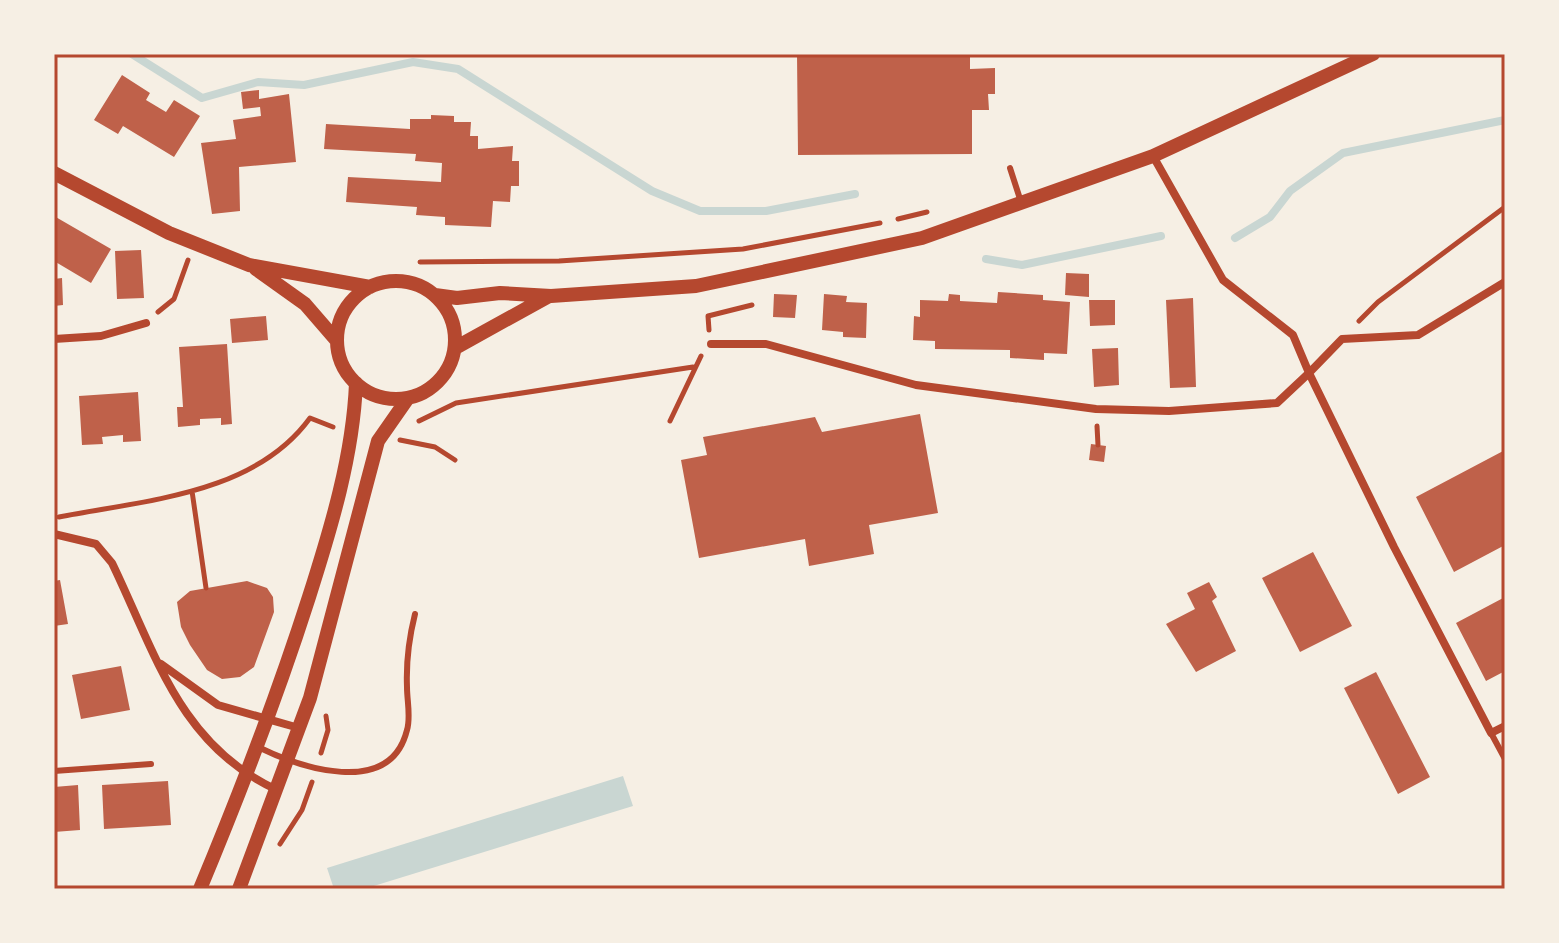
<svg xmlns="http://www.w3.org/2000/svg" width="1559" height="943" viewBox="0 0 1559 943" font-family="Raleway,sans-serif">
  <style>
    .water { fill: #c9d6d2 }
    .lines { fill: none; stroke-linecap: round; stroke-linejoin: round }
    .stream { stroke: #c9d6d2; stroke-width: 8 }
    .building { fill: #bf614a }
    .path { stroke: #b5482f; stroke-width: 5 }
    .service { stroke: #b5482f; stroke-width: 6 }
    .minor { stroke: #b5482f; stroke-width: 8 }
    .tertiary { stroke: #b5482f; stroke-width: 14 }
    .neatline { fill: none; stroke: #b5482f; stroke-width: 3 }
  </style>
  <rect width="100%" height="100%" fill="#f6efe4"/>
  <path class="water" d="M623,776L633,806L364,889H334L327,868Z"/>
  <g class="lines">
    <path class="stream" d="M132,54L202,98L258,82L304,85L413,62L458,69L652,191L700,211H766L855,194
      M1235,238L1270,217L1290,191L1343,153L1505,120
      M986,259L1022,265L1161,236"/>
  </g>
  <path class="building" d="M797,54H970V69L995,68V94H988L989,110H972V154L798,155Z
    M122,75L150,93L146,100L166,112L174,100L200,116L174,157L123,126L118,134L94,120Z
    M259,90V99L289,94L296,162L239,167L240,211L212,214L201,143L236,139L233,120L261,116L260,107L243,109L241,92Z
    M431,115L454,116V122H471L470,136H478V149L513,146L512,161H519V186H511L510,202L493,201L491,227L445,225V217L416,215L417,207L346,202L348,177L441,182L442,163L415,161L416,154L324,149L326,124L410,129V119H431Z
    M54,216L111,249L91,283L54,261Z
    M141,250L144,298L117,299L115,251Z
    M1066,273L1089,274V297L1065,295Z
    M62,278L63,305L54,306V279Z
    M998,292L1043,295V300L1070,302L1067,354L1044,353V360L1010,358V350L935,349V341L913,340L914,316L920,317V300L948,301L949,294L960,295V301L997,303Z
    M774,294L797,295L795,318L773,317Z
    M824,294L847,296L846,302L867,303L866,338L843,337V332L822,330Z
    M1193,298L1196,387L1170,388L1166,300Z
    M1089,300H1115V325L1090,326Z
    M266,316L268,340L232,343L230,319Z
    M227,344L232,424L221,425V418L200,419V425L178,427L177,407H183L179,347Z
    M1118,348L1119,385L1094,387L1092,349Z
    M138,392L141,441L123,442V435L102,437L103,444L82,445L79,396Z
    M920,414L938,513L869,525L874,554L809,566L805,539L699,558L681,460L707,455L703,437L815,417L822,432Z
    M1091,444L1106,446L1104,462L1089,460Z
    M1505,450V545L1454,572L1416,497Z
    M1313,552L1352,626L1300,652L1262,578Z
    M60,580L68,624L54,626V581Z
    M247,581L267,588L273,597L274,612L254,667L240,677L222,679L207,670L190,645L181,627L177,602L190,591Z
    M1209,582L1217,597L1212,601L1236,651L1196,672L1166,624L1195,609L1187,593Z
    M1505,597V671L1486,681L1456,623Z
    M121,666L130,710L81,719L72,675Z
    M1376,672L1430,777L1398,794L1344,688Z
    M168,781L171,825L104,829L102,785Z
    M78,785L80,830L54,832V787Z"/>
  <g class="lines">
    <path class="path" d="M898,219L927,212
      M420,262L559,261L743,249L880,223
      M158,312L174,299L188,260
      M1359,321L1378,302L1505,207
      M709,330L708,316L752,305
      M419,421L456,403L693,367
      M670,421L701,356
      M1097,426L1098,445
      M400,440L435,447L455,460
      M192,491L206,588
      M59,517C145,500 254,495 310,418L333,427
      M321,753L328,730L326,716
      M280,844L302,810L312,782"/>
    <path class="service" d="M1010,168L1021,202
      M1491,733L1505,759
      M258,747C299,767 390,799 407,730C411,717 407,701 407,687C406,662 409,638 415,614
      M54,771L151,764"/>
    <path class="minor" d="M1153,156L1223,280L1293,335L1309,373L1342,339L1418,335L1505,282
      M54,339L101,336L146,323
      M711,344H766L916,385L1096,409L1169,411L1277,403L1309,373L1394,547L1491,733L1505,726
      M54,534L96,544L112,563C155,652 179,744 275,789
      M161,664L218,705L299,728"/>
    <path class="tertiary" d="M54,173L169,233L249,265L370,287
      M256,269L305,304L337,341
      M337 340a59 59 0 1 1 118 0a59 59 0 1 1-118 0Z
      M435,295L457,298L500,293L551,296L696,286L922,238L1153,156L1373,54
      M455,348L549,296
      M200,889C240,793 277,697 309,597C331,528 353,456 356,383
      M239,889L310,698L378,441L408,398"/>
  </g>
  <rect width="1559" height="943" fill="none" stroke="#f6efe4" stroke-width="112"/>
  <rect x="56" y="56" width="1447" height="831" class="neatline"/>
</svg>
